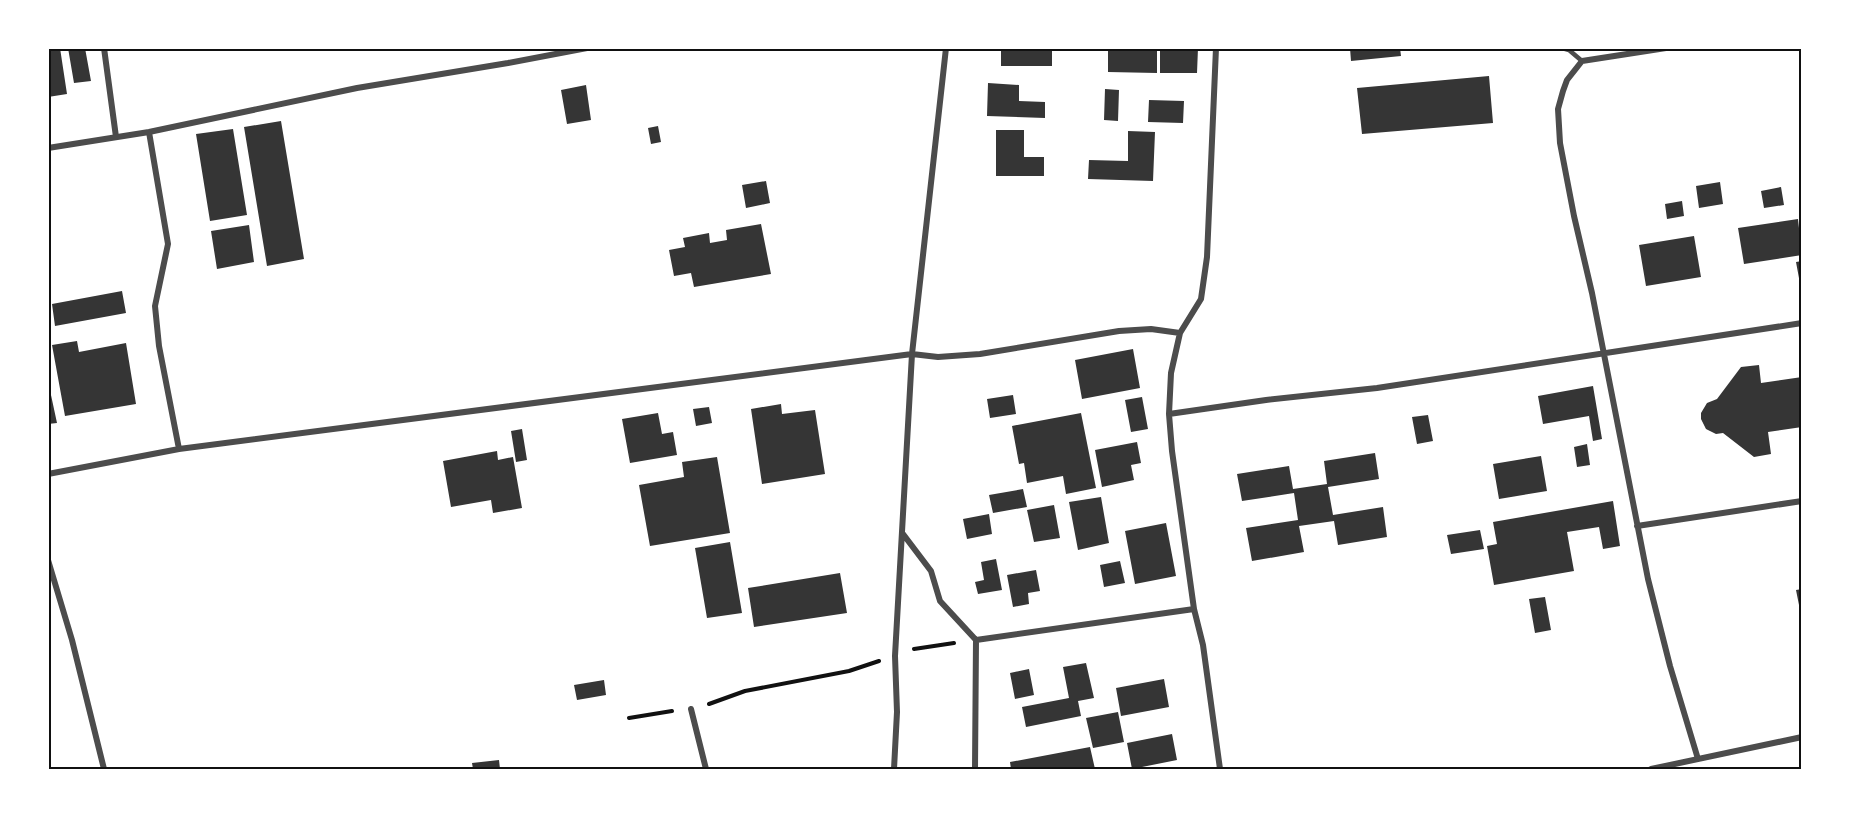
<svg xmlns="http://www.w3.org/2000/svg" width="1850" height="817" viewBox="0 0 1850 817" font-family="Karla,sans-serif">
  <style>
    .building { fill: #353535 }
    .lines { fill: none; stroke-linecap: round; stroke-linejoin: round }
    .path { stroke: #111; stroke-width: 4 }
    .service { stroke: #4c4c4c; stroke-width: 4.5 }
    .minor { stroke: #4c4c4c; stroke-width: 6 }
    .neatline { fill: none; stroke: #111; stroke-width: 2 }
  </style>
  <rect width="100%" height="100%" fill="#fff"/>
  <path class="building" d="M48,48H60L67,94L48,97Z
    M68,48H85L91,81L74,83Z
    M1001,48H1052V66H1001Z
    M1108,48H1157V73L1108,72Z
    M1160,48H1198L1197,73H1160Z
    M1350,48H1400L1401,56L1351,61Z
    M1489,76L1493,123L1362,134L1357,88Z
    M988,83L1019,85V101L1045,102V118L987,116Z
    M586,85L591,120L567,124L561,90Z
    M1105,89L1119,90L1118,121L1104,120Z
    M1149,100L1184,101L1183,123L1148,122Z
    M281,121L304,259L267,266L244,127Z
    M658,126L661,142L651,144L648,128Z
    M233,129L247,215L210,221L196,134Z
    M996,130H1024V157H1044V176H996Z
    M1128,131L1155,132L1153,181L1088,179L1089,160L1128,161Z
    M766,181L770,203L746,208L742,185Z
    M1720,182L1723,204L1699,208L1696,186Z
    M1781,187L1784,205L1764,208L1761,191Z
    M1682,201L1684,216L1667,219L1665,204Z
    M1798,219L1802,255L1744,264L1738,228Z
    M761,224L771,274L694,287L691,273L674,276L669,250L685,247L683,238L709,233L710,243L727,240L726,230Z
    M249,225L254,262L217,269L211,231Z
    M1694,236L1701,277L1646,286L1639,245Z
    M1802,261V289H1801L1796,262Z
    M122,291L126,313L55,326L52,304Z
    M77,341L79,352L126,343L136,404L65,416L52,345Z
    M1133,349L1140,388L1082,399L1075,360Z
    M1759,365L1761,383L1802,377V427L1768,432L1771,454L1754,457L1723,433L1716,434L1706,429L1701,419V413L1707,403L1717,399L1741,367Z
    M48,381L57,423L48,424Z
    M1593,386L1602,439L1593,441L1589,416L1543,424L1538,396Z
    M1013,395L1016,414L990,418L987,399Z
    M1142,397L1148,429L1131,432L1125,400Z
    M781,404L782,414L815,410L825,474L762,484L751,409Z
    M709,407L712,423L696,426L693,409Z
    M658,413L662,434L673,432L677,455L630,463L622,419Z
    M1081,413L1096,488L1066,494L1063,476L1027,483L1024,463L1019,464L1012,426Z
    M1428,415L1433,441L1417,444L1412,417Z
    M522,429L527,460L516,462L511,431Z
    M1137,442L1141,463L1131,465L1134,480L1102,487L1095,450Z
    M1587,444L1590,465L1577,467L1574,447Z
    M497,451L498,460L513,457L522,508L493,513L491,500L451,507L443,461Z
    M1375,453L1379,479L1328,487L1333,515L1383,507L1387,537L1338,545L1334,521L1299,526L1304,552L1252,561L1246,528L1298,520L1294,493L1242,501L1237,474L1289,466L1293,489L1327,484L1324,461Z
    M1541,456L1547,491L1499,499L1493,464Z
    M717,457L730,533L650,546L639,485L684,477L682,462Z
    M1023,489L1027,507L993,513L989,495Z
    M1101,497L1109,543L1078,550L1069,502Z
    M1613,501L1620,546L1603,549L1599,527L1567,532L1574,571L1494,585L1487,546L1497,544L1493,522Z
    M1054,505L1060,538L1034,542L1027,510Z
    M989,514L992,534L967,539L963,519Z
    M1166,523L1176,576L1135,584L1125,531Z
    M1480,530L1484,549L1451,554L1447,535Z
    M730,542L742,613L707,618L695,548Z
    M996,559L1002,590L978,594L975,582L984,580L981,562Z
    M1120,561L1125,583L1104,587L1100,565Z
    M1036,570L1040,591L1028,593L1029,604L1013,607L1007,575Z
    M840,573L847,613L754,627L748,588Z
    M1802,589V615H1801L1796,590Z
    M1545,597L1551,630L1535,633L1529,599Z
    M1086,663L1094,698L1078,701L1081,716L1026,727L1022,707L1069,698L1063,667Z
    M1029,669L1034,695L1015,699L1010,673Z
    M1164,679L1169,707L1121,716L1116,688Z
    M604,680L606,695L577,700L574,685Z
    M1118,712L1124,742L1093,748L1086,718Z
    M1172,734L1177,760L1132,769L1127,743Z
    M1090,747L1095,769H1011L1010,762Z
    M499,760L500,769H473L472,763Z"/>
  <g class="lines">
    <path class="path" d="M914,649L954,643
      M709,704L745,691L849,671L879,661
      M629,718L672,711"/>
    <path class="service" d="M1562,48L1569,50L1582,61"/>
    <path class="minor" d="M104,48L116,137
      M1216,48L1207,257L1201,299L1180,333L1171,373L1169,414L1172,451L1194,609L1203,645L1220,769
      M1666,48L1582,61L1567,80L1563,91L1558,109L1560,143L1574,216L1592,293L1648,579L1670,666L1698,759
      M149,132L168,244L155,306L159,346L179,449
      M48,148L149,132L357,88L508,63L587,48
      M1169,414L1266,400L1377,388L1802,323
      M48,474L179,449L912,354L938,357L980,354L1119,331L1151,329L1180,333
      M1637,526L1802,501
      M903,534L931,571L940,601L976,640L975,769
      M48,560L72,640L104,769
      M976,640L1194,609
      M691,709L706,769
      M894,769L897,712L895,656L912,354L946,48
      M1651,769L1802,737"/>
  </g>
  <rect width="1850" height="817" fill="none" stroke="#ffffff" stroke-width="99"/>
  <rect x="50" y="50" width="1750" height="718" class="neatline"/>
</svg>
